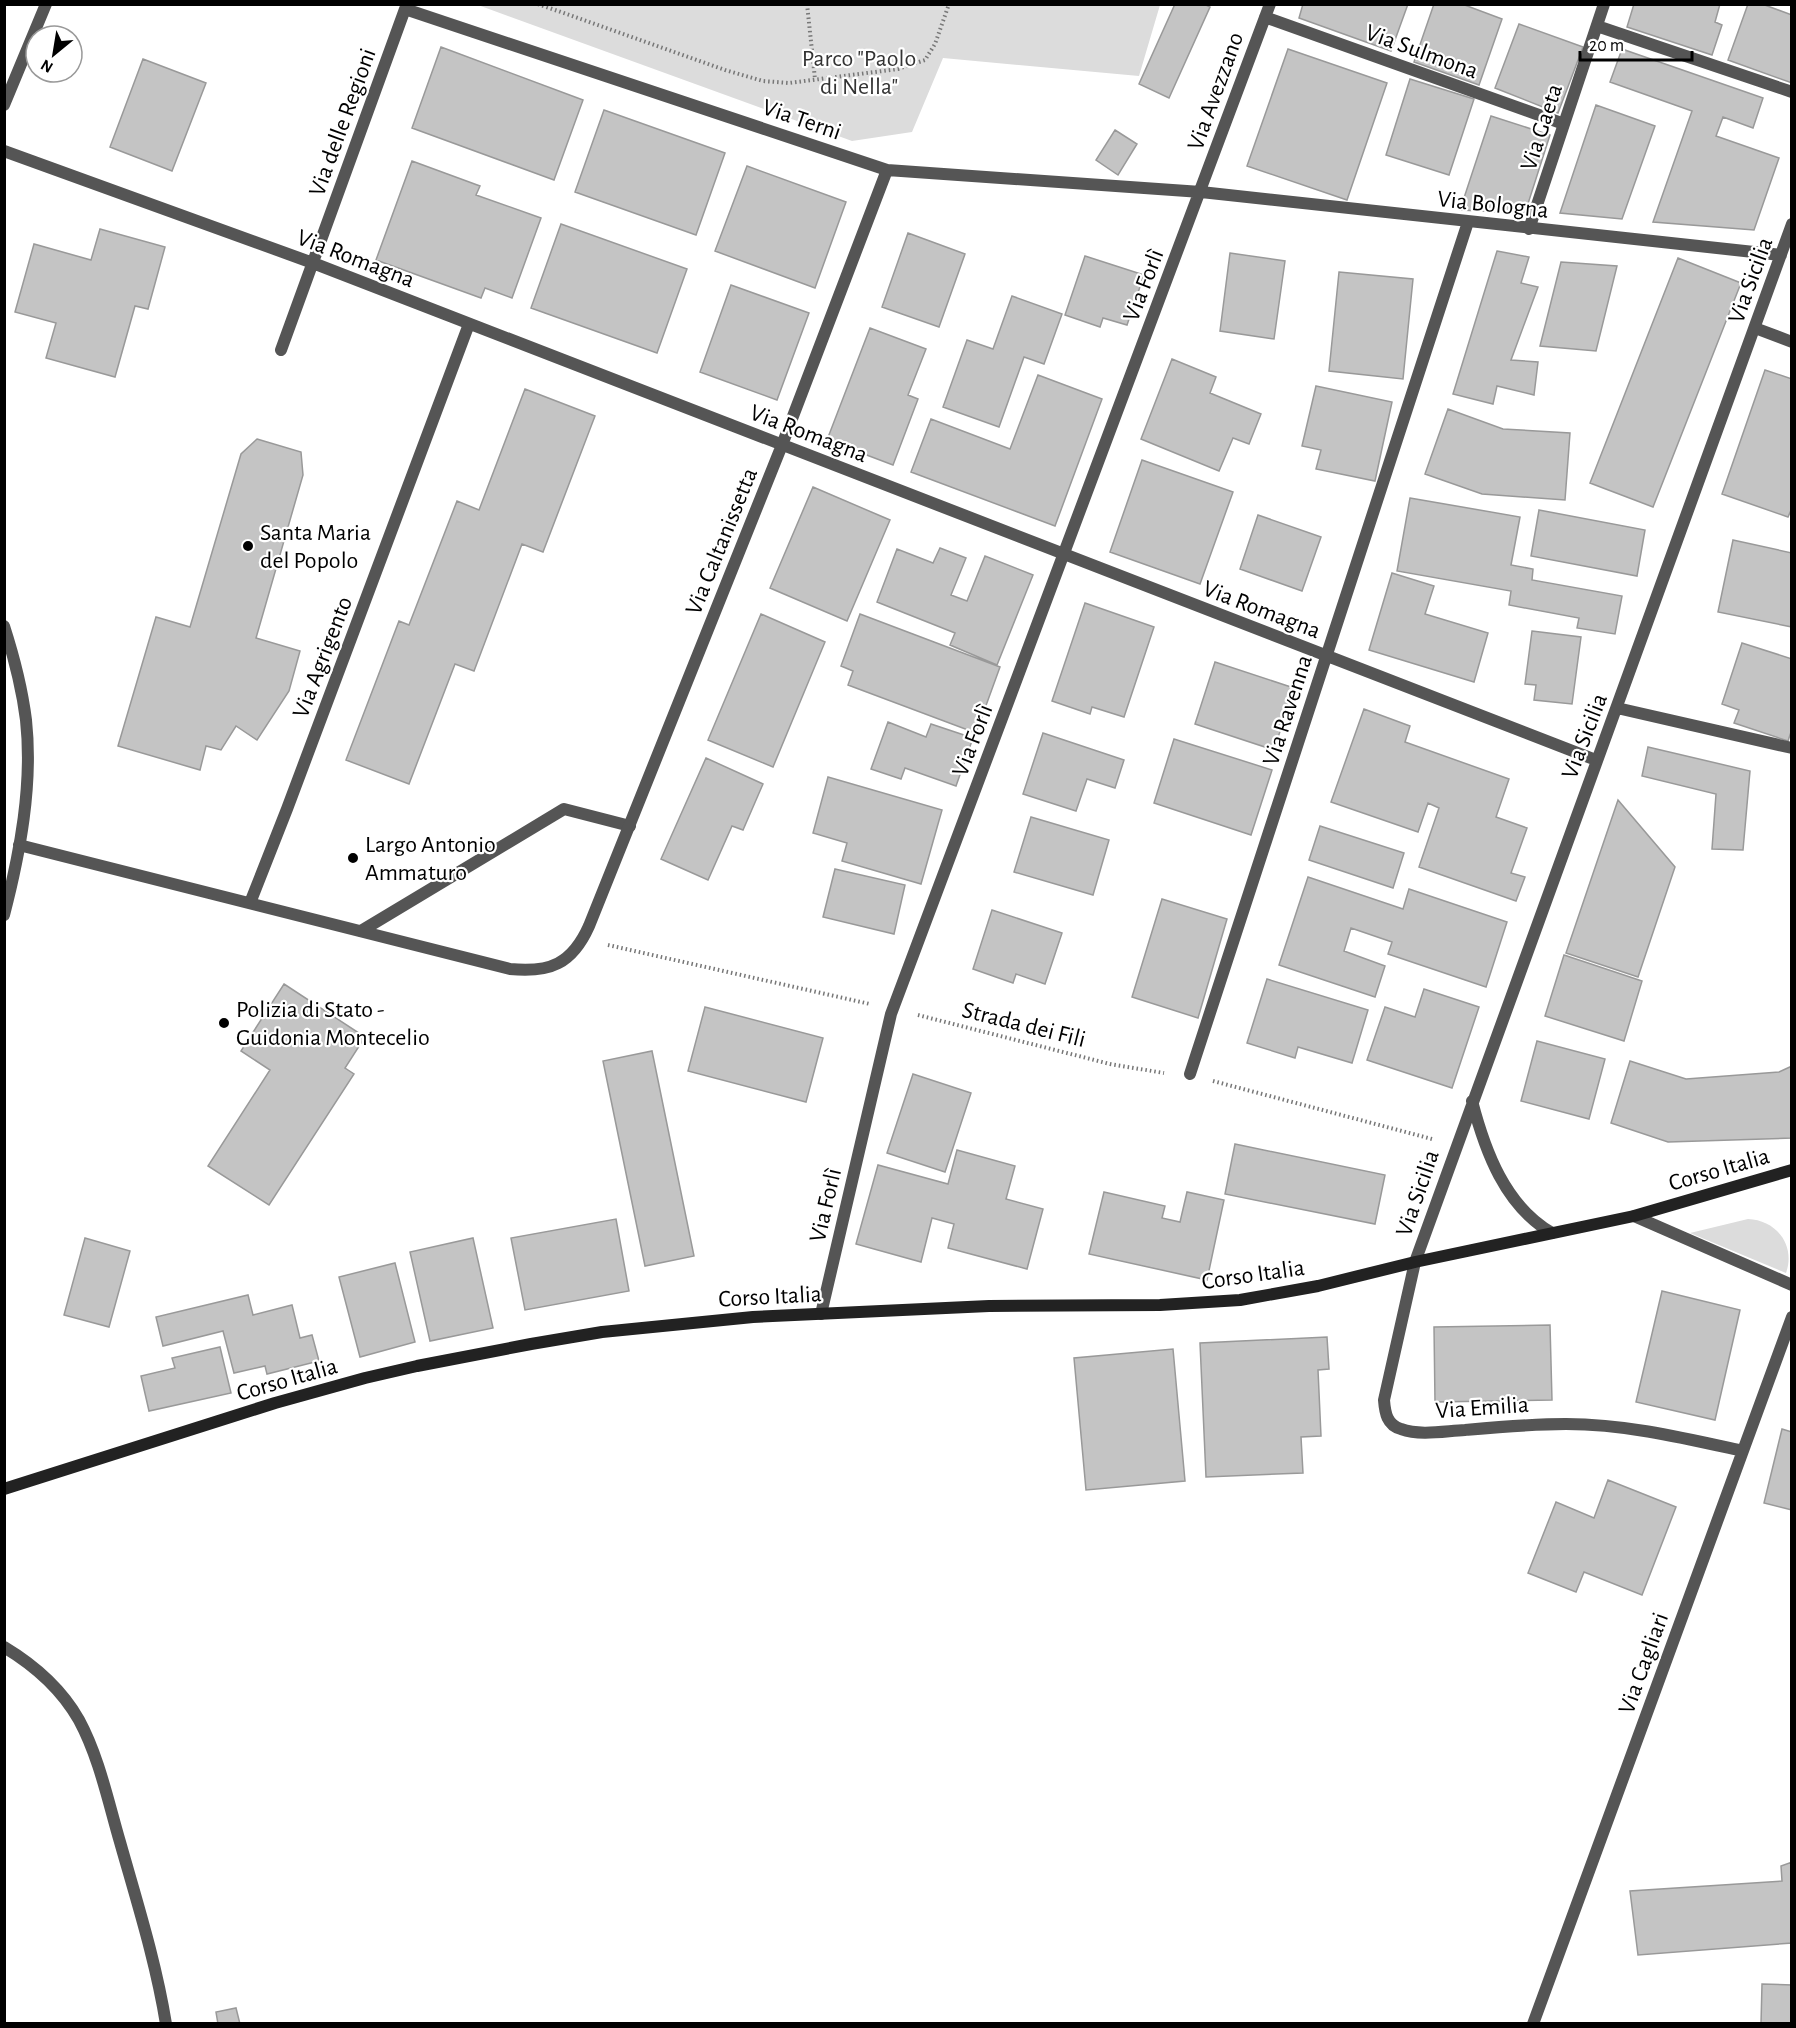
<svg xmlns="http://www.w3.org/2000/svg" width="1796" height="2028" viewBox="0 0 1796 2028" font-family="'Alegreya Sans',sans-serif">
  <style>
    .green { fill: #dcdcdc }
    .building { fill: #c4c4c4; stroke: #999; stroke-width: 1.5 }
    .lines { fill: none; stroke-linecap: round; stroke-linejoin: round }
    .path { stroke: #777; stroke-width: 4; stroke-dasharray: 1.5 3; stroke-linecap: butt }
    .lane { stroke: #555; stroke-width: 12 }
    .street { stroke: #555; stroke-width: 12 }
    .secondary { stroke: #222; stroke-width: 12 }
    .poi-dot { fill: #000; stroke: #fff; stroke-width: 2 }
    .labels { text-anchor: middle; stroke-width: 4.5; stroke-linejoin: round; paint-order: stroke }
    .street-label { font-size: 24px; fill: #000; stroke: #fff }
    .park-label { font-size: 24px; fill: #333; stroke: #fff }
    .poi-label { font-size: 24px; fill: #000; stroke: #fff; text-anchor: start }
  </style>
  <rect width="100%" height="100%" fill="#fff"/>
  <path class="green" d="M478,5L1160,4V5L1139,76L943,58L912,132L852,141Z
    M1748,1219C1776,1220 1796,1245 1786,1273L1690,1233Z"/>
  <path class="building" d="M1175,4H1204L1210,7L1169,98L1139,84Z
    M1303,4H1408L1391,51L1299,18Z
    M1434,4H1462L1502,19L1479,85L1414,62Z
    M1634,4H1720L1715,22L1722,25L1712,55L1627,27Z
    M1748,4H1762L1792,15V83L1728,60Z
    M1519,24L1583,47L1558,113L1495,88Z
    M441,47L583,100L554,180L412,128Z
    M1288,49L1387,83L1347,200L1247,166Z
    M1622,49L1763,98L1753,128L1723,117L1716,136L1779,158L1754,230L1653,222L1692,111L1610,82Z
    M143,59L206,83L172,171L110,147Z
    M1410,79L1474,99L1449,175L1386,155Z
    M1596,105L1655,126L1622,219L1560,213Z
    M604,110L725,153L696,235L575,192Z
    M1491,116L1550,135L1525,213L1460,210Z
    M1115,130L1137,144L1118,175L1096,160Z
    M412,161L480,186L476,195L541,218L512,298L485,288L481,298L376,260Z
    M747,166L846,202L815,288L715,251Z
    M561,224L687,269L657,353L531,308Z
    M100,229L165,247L148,309L135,306L115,377L46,358L56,323L15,312L34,244L91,260Z
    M908,233L965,254L939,327L882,307Z
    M1497,251L1529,257L1521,283L1538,287L1511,360L1538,362L1534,395L1497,386L1493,404L1453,394Z
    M1230,253L1285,261L1274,339L1220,331Z
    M1085,256L1144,275L1127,325L1103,318L1100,327L1065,315Z
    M1678,258L1741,283L1653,507L1590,483Z
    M1561,262L1617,266L1596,351L1540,346Z
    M1339,272L1413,279L1403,379L1329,371Z
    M731,285L809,313L777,400L700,372Z
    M1012,296L1062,314L1044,364L1024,357L999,427L943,407L967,340L993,349Z
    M870,328L926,349L908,395L918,399L893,465L827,440Z
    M1172,359L1216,377L1210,393L1261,414L1249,444L1233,438L1219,471L1141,439Z
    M1765,370L1792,379V508L1788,517L1722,494Z
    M1038,375L1102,399L1055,526L911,472L931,419L1010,449Z
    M1316,386L1392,402L1375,481L1316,469L1321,450L1302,446Z
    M525,389L595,416L543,552L522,544L474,671L455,664L409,784L346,760L399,621L409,625L457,501L479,510Z
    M1448,409L1503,429L1570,433L1565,500L1482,494L1425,474Z
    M257,439L301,452L303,475L256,638L300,651L289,691L257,740L236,726L221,750L206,746L200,770L118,746L156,617L190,627L241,454Z
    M1142,460L1233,492L1200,584L1110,552Z
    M813,487L890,520L847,621L770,588Z
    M1410,498L1520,517L1511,565L1533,569L1532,580L1622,596L1615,634L1577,628L1579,618L1509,605L1511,591L1397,571Z
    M1539,510L1645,530L1637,576L1531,556Z
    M1258,515L1321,537L1302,591L1240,569Z
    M1733,540L1792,553V627L1718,612Z
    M940,548L966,558L951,595L967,601L985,556L1033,575L997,665L950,645L955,633L877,602L897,549L933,563Z
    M1392,573L1434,586L1425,614L1488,633L1474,682L1369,650Z
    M1085,603L1154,627L1124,717L1092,707L1090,714L1052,701Z
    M761,614L825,642L773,767L708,740Z
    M860,614L1000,667L976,733L848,685L853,671L841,666Z
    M1532,631L1581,637L1572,704L1534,700L1536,685L1525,684Z
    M1742,643L1792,659V729L1788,741L1734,723L1739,710L1722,704Z
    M1215,662L1294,688L1274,750L1195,724Z
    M1364,709L1410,726L1405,742L1509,779L1496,817L1527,828L1511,873L1525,877L1516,901L1419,867L1439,808L1428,803L1418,832L1331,802Z
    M888,722L926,737L931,724L973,738L956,786L905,768L901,779L871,769Z
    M1043,733L1124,760L1115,788L1087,779L1076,811L1023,794Z
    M1174,739L1272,770L1251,835L1154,803Z
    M1648,747L1750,771L1743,850L1712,849L1716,794L1642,776Z
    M706,758L763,784L743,830L732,826L708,880L661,859Z
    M828,777L942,810L921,884L842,861L847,843L813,833Z
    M1618,800L1675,867L1638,977L1566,953Z
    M1031,817L1109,840L1093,895L1014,872Z
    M1320,826L1404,853L1393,888L1309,860Z
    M835,869L905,885L894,934L823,917Z
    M1308,877L1403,909L1409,889L1507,922L1486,987L1388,954L1392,942L1351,928L1344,951L1385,966L1375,997L1279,965Z
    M1162,899L1227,919L1198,1018L1132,997Z
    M992,910L1062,933L1045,984L1016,974L1013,983L973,969Z
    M1564,955L1642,981L1624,1041L1545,1016Z
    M1267,979L1368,1010L1352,1063L1298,1047L1295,1058L1247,1043Z
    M284,984L365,1037L345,1068L354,1074L269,1205L208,1166L270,1070L241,1051Z
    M1424,989L1479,1007L1452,1088L1367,1060L1385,1007L1415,1017Z
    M705,1007L823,1038L806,1102L688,1071Z
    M1537,1041L1605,1059L1589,1119L1521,1101Z
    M652,1051L694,1256L645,1266L603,1061Z
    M1630,1061L1686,1079L1779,1072L1792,1066V1138L1668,1142L1611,1123Z
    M913,1074L971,1093L945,1172L887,1153Z
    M1235,1144L1385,1175L1375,1224L1225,1194Z
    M957,1150L1015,1166L1006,1199L1043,1209L1027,1269L948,1248L954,1224L932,1218L921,1262L856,1244L878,1165L948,1184Z
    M1104,1192L1165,1206L1162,1218L1180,1222L1187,1192L1224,1200L1207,1280L1089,1254Z
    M616,1219L629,1291L525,1310L511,1238Z
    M85,1238L130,1251L109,1327L64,1315Z
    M473,1238L493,1328L430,1341L410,1252Z
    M395,1263L415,1342L360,1357L339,1277Z
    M1662,1291L1740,1310L1715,1420L1636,1402Z
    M248,1295L253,1315L292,1305L300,1338L312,1335L319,1361L267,1374L265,1366L234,1373L223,1331L163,1346L156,1317Z
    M1550,1325L1552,1400L1435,1402L1434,1327Z
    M1327,1337L1329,1369L1318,1370L1321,1436L1301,1437L1303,1473L1206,1477L1200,1343Z
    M220,1347L231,1393L149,1411L141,1376L175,1368L172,1358Z
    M1173,1349L1185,1481L1086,1490L1074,1358Z
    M1782,1429L1792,1432V1510L1764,1503Z
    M1608,1480L1676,1507L1642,1595L1584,1572L1576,1592L1528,1573L1556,1502L1594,1518Z
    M1792,1862V1943L1638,1955L1630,1891L1782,1881L1781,1866Z
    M1762,1984L1792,1985V2024H1761Z
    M236,2008L240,2024H218L216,2012Z"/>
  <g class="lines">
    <path class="path" d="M538,4L725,70L763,81L789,83L898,69L925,60L935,44L949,4
      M807,4L815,79
      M608,945L870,1004
      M918,1015L1110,1064L1164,1073
      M1213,1081L1432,1139"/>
    <path class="lane" d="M361,931L564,809L630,826
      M4,1647C34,1665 62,1690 79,1720C99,1757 108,1801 120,1842C137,1902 156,1962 166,2024"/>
    <path class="street" d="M1265,17L1564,124
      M1597,26L1792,92
      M4,105L46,4
      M4,151L313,263L1596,760
      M1529,229L1604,4
      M1755,328L1792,342
      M281,350L405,9L887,170L1201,192L1781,255
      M4,626C14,657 22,688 26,720C33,785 20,853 4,915
      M1617,708L1792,748
      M19,845L510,969C550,973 572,964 589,926L782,445L887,170
      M250,903L287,809L469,324
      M1190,1074L1468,222
      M1472,1101C1485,1151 1505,1206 1552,1233
      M1634,1216L1792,1285
      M821,1314L891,1014L1270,4
      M1743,1451C1684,1438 1626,1424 1566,1424C1532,1424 1499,1427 1465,1430C1444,1431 1421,1436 1401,1429C1387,1425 1385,1413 1384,1400L1415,1262L1792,224
      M1533,2024L1792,1317"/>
    <path class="secondary" d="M4,1489L275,1403L365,1378L417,1366L531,1344L602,1332L753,1317L989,1306L1160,1305L1240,1300L1318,1286L1415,1262L1634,1216L1792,1170"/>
  </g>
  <g class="poi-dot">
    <circle cx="248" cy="546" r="6"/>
    <circle cx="353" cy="858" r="6"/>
    <circle cx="224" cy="1023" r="6"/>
  </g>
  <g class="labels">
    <g class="street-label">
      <text transform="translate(1422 51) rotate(20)" y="8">Via Sulmona</text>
      <text transform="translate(1215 91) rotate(-70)" y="8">Via Avezzano</text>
      <text transform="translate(802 119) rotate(19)" y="8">Via Terni</text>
      <text transform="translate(342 122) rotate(-70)" y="8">Via delle Regioni</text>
      <text transform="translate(1541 127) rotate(-72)" y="8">Via Gaeta</text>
      <text transform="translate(1493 204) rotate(6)" y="8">Via Bologna</text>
      <text transform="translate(356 258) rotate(21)" y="8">Via Romagna</text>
      <text transform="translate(1750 280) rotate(-70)" y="8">Via Sicilia</text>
      <text transform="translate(1143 285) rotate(-69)" y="8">Via Forlì</text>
      <text transform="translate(809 433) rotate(21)" y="8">Via Romagna</text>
      <text transform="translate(721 541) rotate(-68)" y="8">Via Caltanissetta</text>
      <text transform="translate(1262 609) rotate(21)" y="8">Via Romagna</text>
      <text transform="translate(322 657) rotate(-69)" y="8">Via Agrigento</text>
      <text transform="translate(1287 710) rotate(-72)" y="8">Via Ravenna</text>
      <text transform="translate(1584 736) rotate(-69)" y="8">Via Sicilia</text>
      <text transform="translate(972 740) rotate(-69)" y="8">Via Forlì</text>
      <text transform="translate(1024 1024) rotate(14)" y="8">Strada dei Fili</text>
      <text transform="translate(1719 1169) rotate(-16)" y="8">Corso Italia</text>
      <text transform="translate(1417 1193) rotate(-71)" y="8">Via Sicilia</text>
      <text transform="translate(825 1205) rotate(-77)" y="8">Via Forlì</text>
      <text transform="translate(1253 1274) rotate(-8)" y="8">Corso Italia</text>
      <text transform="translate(770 1296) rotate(-3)" y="8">Corso Italia</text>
      <text transform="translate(287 1379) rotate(-16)" y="8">Corso Italia</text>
      <text transform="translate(1482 1407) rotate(-4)" y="8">Via Emilia</text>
      <text transform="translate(1643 1663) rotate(-70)" y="8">Via Cagliari</text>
    </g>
    <g class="park-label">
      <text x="859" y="66">Parco "Paolo<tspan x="859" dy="28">di Nella"</tspan></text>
    </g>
    <g class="poi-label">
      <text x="260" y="540">Santa Maria<tspan x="260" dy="28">del Popolo</tspan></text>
      <text x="365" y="852">Largo Antonio<tspan x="365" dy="28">Ammaturo</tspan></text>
      <text x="236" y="1017">Polizia di Stato -<tspan x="236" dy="28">Guidonia Montecelio</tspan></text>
    </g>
  </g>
  <rect width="1796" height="2028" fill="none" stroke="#000000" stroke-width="12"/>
  <g transform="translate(54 54) rotate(210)"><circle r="28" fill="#ffffff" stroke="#999999" stroke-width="1.5"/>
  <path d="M0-4.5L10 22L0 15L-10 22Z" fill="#000000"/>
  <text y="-9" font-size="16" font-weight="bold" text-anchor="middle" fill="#000000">N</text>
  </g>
  <path d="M1580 51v9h112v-9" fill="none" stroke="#000000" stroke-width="3"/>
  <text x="1589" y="51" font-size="18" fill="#000000" stroke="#ffffff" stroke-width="4.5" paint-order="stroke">20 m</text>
</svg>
